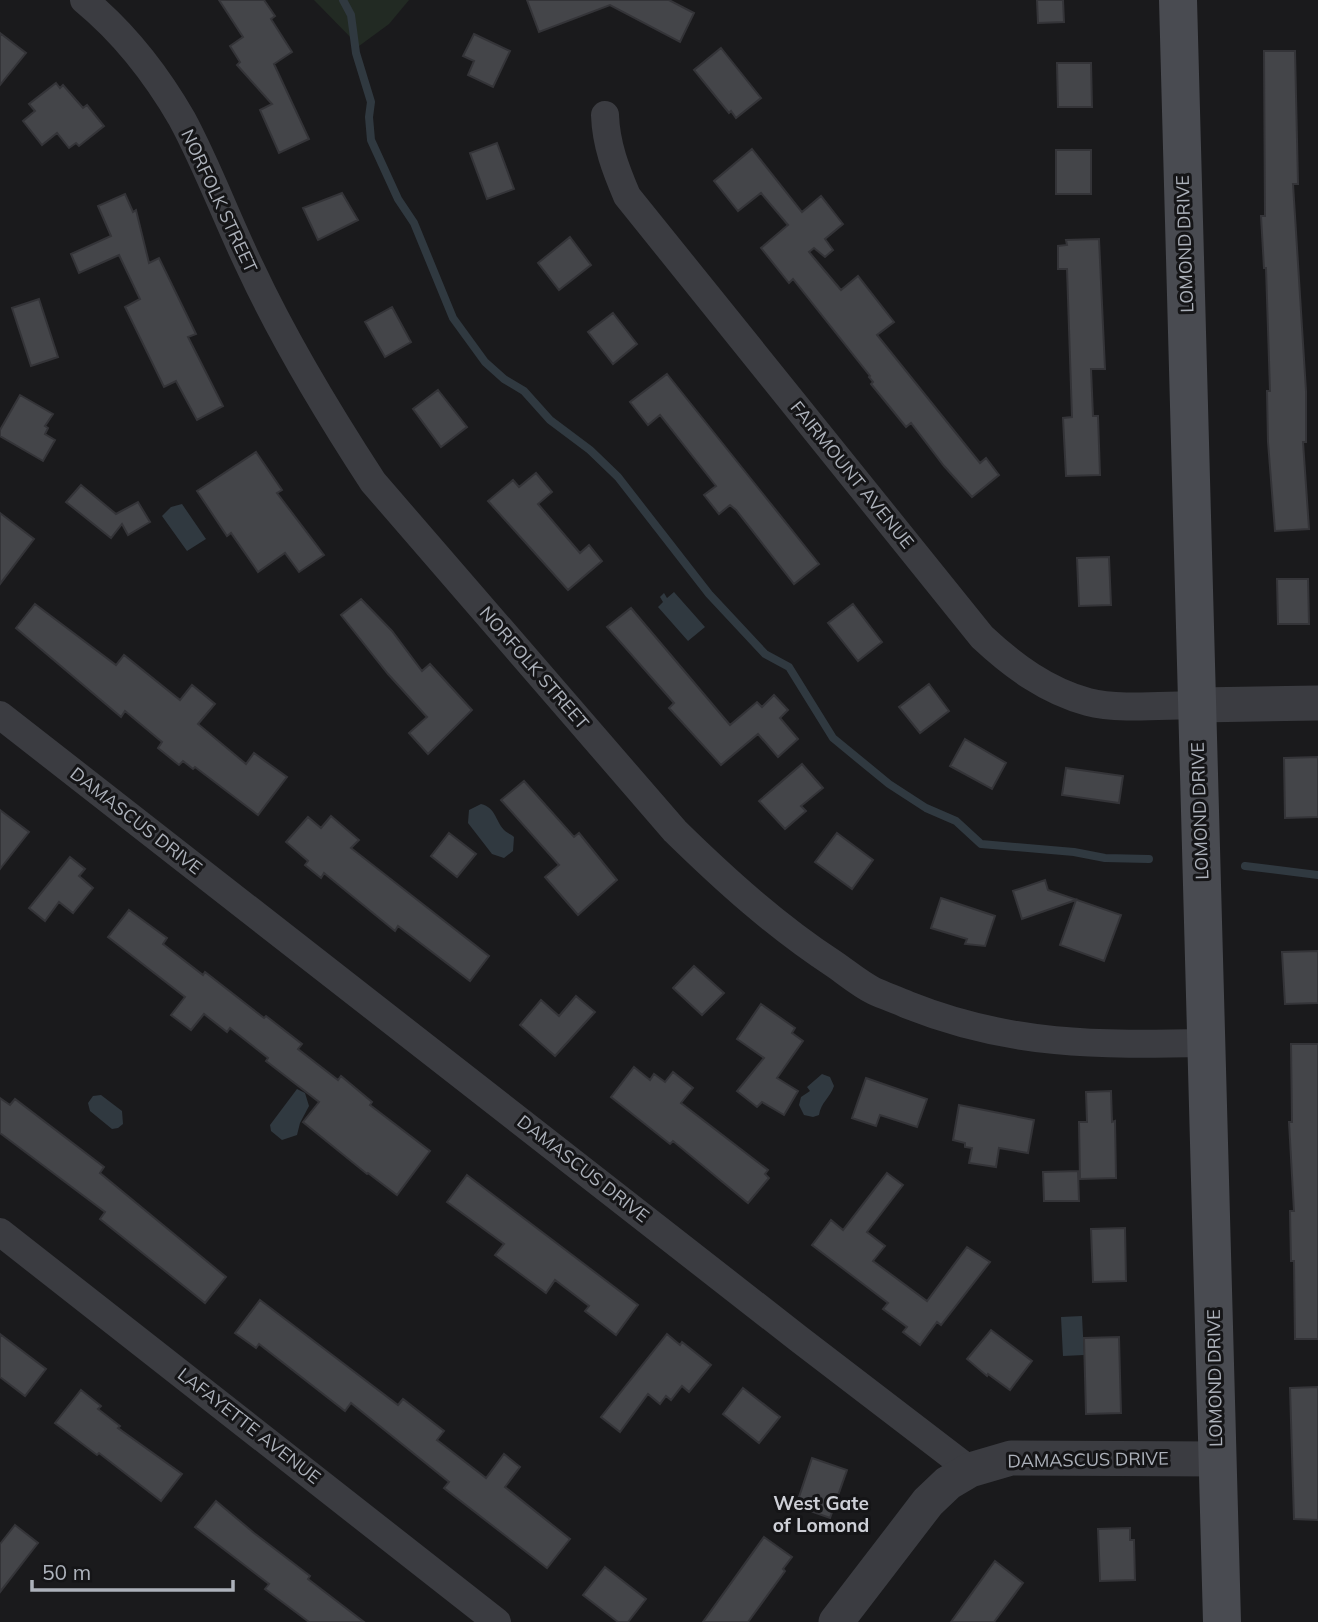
<svg xmlns="http://www.w3.org/2000/svg" width="1318" height="1622" viewBox="0 0 1318 1622" font-family="Mulish,sans-serif">
  <style>
    .green { fill: #222a23 }
    .water { fill: #303940 }
    .lines { fill: none; stroke-linecap: round; stroke-linejoin: round }
    .stream { stroke: #303940; stroke-width: 8 }
    .building { fill: #444549; stroke: #343438; stroke-width: 2 }
    .minor { stroke: #3b3c41; stroke-width: 28 }
    .tertiary { stroke: #3b3c41; stroke-width: 35 }
    .secondary { stroke: #494b51; stroke-width: 38 }
    .labels { text-anchor: middle; stroke-width: 6; stroke-linejoin: round; paint-order: stroke }
    .street-label { font-size: 18px; fill: #adb2bb; stroke: #151517 }
    .neighbourhood-label { font-size: 19px; font-weight: bold; fill: #ced0d7; stroke: #151517 }
  </style>
  <rect width="100%" height="100%" fill="#1a1a1c"/>
  <path class="green" d="M314,0H409L389,24L359,46Z"/>
  <path class="water" d="M182,504L206,539L187,551L162,516L171,507Z
    M674,592L705,627L688,641L658,607L663,602L660,597L664,593L667,598Z
    M481,804C496,808 495,820 504,830C507,833 511,834 514,837L513,851L504,858L492,854L468,823L469,810Z
    M822,1074L830,1077L834,1086C830,1098 821,1102 819,1115L813,1117L804,1115L799,1105L801,1097L810,1091L807,1087Z
    M297,1089L305,1093L309,1106L300,1123L297,1135L282,1140L271,1131L270,1125Z
    M101,1095L122,1111L123,1124L118,1128L112,1129L90,1111L88,1103L93,1096Z
    M1082,1316L1084,1355L1063,1356L1061,1317Z"/>
  <g class="lines">
    <path class="stream" d="M343,0L351,15L356,53L371,102L369,117L371,140L398,199L414,223L453,318L485,362L504,379L524,391L550,420L590,450L618,477L709,594L765,654L789,667L833,738L889,784L926,808L956,821L981,844L1074,852L1105,858L1149,859
      M1245,866L1318,875"/>
  </g>
  <path class="building" d="M219,0H264L275,16L271,19L292,52L274,64L309,139L279,153L260,110L272,104L237,65L240,62L230,46L243,37Z
    M527,0H669L694,13L680,42L610,5L539,32Z
    M1037,0H1063L1064,22L1038,23Z
    M0,33L26,53L0,85Z
    M474,34L510,51L493,87L468,75L474,61L463,56Z
    M721,48L761,98L736,118L731,111L729,113L694,70Z
    M1264,51H1295L1298,184H1293L1306,391V442H1303L1309,529L1275,531L1268,442L1267,391H1270L1266,268H1264L1261,216H1265Z
    M1057,63H1091L1092,107H1058Z
    M56,83L60,88L63,85L83,108L87,105L104,126L79,146L76,143L69,148L57,133L42,145L23,121L35,111L29,104Z
    M497,143L514,189L487,199L470,153Z
    M752,149L802,212L821,196L843,224L825,239L833,250L825,257L814,248L809,252L841,290L858,276L894,322L877,335L980,463L986,458L999,475L972,497L944,466L911,423L906,427L871,384L873,382L869,377L870,376L793,279L789,283L761,248L788,225L761,193L738,211L714,181Z
    M1056,150H1091V194H1056Z
    M342,193L358,220L318,240L303,208Z
    M125,194L133,212L136,210L149,263L159,258L196,334L188,337L223,406L197,420L176,381L164,387L125,307L140,299L119,255L79,273L71,254L111,236L98,206Z
    M570,237L591,265L559,290L538,263Z
    M1099,239L1105,369H1091L1093,416H1098L1100,475L1066,476L1063,418L1072,417L1067,269H1058V246L1067,245L1066,240Z
    M39,299L58,357L31,366L12,308Z
    M392,307L411,342L385,357L365,322Z
    M613,313L637,344L613,364L588,332Z
    M667,374L819,564L794,584L736,510L730,505L719,514L704,495L716,486L660,415L648,425L630,402Z
    M438,390L467,427L441,447L413,409Z
    M20,395L53,414L45,426L48,428L45,434L55,440L43,461L0,436V430Z
    M256,452L282,490L277,493L324,555L299,572L285,553L258,572L231,533L227,536L197,491Z
    M536,473L552,492L538,504L580,553L589,545L602,561L568,590L488,501L513,480L519,487Z
    M81,485L116,514L138,502L150,522L128,535L122,524L111,538L66,502Z
    M0,513L34,539L0,584Z
    M1109,557L1111,605L1079,606L1077,558Z
    M1277,579H1308L1309,624H1278Z
    M361,599L392,631L422,671L430,664L472,710L428,754L409,733L427,717L388,674L341,615Z
    M35,604L116,665L124,655L180,700L192,685L215,704L198,724L246,764L254,753L287,777L258,815L195,767L193,769L183,761L179,765L158,748L162,742L125,711L121,717L16,628Z
    M853,604L882,642L858,661L828,623Z
    M631,608L730,725L757,702L762,707L774,695L788,710L780,718L798,739L778,757L758,734L721,765L669,708L674,703L607,627Z
    M929,684L949,711L920,733L899,707Z
    M965,739L1006,763L992,789L950,766Z
    M1318,757V817L1285,818L1284,758Z
    M802,764L823,788L801,806L806,811L785,829L759,801Z
    M1066,768L1123,776L1119,803L1062,795Z
    M524,781L574,837L579,833L617,880L578,915L545,877L559,865L501,800Z
    M0,810L29,832L0,869Z
    M331,816L359,840L351,848L489,956L470,981L398,926L395,931L324,873L321,878L305,865L308,861L286,842L308,817L321,828Z
    M449,833L476,854L457,877L431,856Z
    M837,833L873,860L852,889L815,862Z
    M70,857L85,869L79,876L93,888L73,913L59,902L45,921L29,908Z
    M1045,880L1048,890L1121,915L1104,961L1060,945L1076,900L1022,919L1013,891Z
    M941,898L995,916L985,946L965,944L967,939L931,928Z
    M129,910L167,938L163,944L203,975L205,972L264,1018L266,1016L302,1044L298,1049L338,1080L341,1076L372,1102L370,1105L430,1151L397,1195L368,1173L367,1174L303,1122L319,1102L266,1061L268,1058L230,1028L227,1032L204,1014L191,1030L171,1015L185,997L108,937Z
    M1318,951V1003L1285,1004L1282,952Z
    M694,966L724,993L702,1015L673,988Z
    M576,996L595,1012L555,1056L520,1025L541,1000L559,1016Z
    M761,1004L795,1028L792,1033L803,1041L777,1078L798,1091L784,1115L762,1102L757,1107L737,1091L764,1058L737,1039Z
    M1291,1044H1318V1339H1295L1294,1261H1291L1290,1211H1294L1289,1122H1292Z
    M634,1067L650,1080L654,1074L665,1082L673,1072L693,1088L681,1103L768,1170L765,1174L769,1178L748,1203L673,1141L670,1144L611,1097Z
    M866,1078L927,1099L917,1127L880,1115L876,1126L852,1118Z
    M1111,1091L1112,1122L1115,1121L1116,1178L1080,1179L1079,1122H1087L1086,1092Z
    M0,1098L10,1105L15,1099L104,1167L100,1173L226,1277L205,1303L100,1219L105,1212L0,1133Z
    M959,1105L1034,1120L1028,1153L999,1148L996,1167L969,1163L972,1148L965,1147V1143L953,1140Z
    M1078,1171L1079,1201H1044L1043,1172Z
    M887,1173L903,1185L867,1232L885,1246L873,1261L927,1301L967,1247L990,1262L941,1325L937,1322L920,1345L903,1332L907,1327L883,1309L888,1303L812,1245L831,1220L843,1230Z
    M467,1175L638,1305L616,1335L585,1311L589,1306L555,1280L546,1293L495,1255L504,1244L447,1202Z
    M1125,1228L1126,1281L1093,1282L1091,1229Z
    M260,1300L398,1405L403,1399L444,1431L437,1440L486,1478L504,1454L520,1467L505,1487L570,1539L547,1568L444,1488L449,1482L351,1403L345,1411L259,1344L256,1348L235,1333Z
    M991,1330L1032,1361L1010,1390L988,1374L987,1376L967,1359Z
    M0,1334L46,1369L25,1396L0,1377Z
    M667,1334L680,1345L682,1342L711,1365L689,1392L682,1386L671,1400L666,1396L660,1404L648,1394L620,1432L601,1417Z
    M1119,1337L1121,1413L1086,1414L1084,1338Z
    M1318,1387V1520L1294,1519L1290,1388Z
    M743,1388L780,1417L759,1443L723,1414Z
    M81,1390L101,1406L98,1409L120,1426L118,1428L182,1474L161,1501L99,1453L97,1455L55,1423Z
    M812,1458L847,1470L830,1518L796,1506Z
    M216,1501L254,1533L310,1576L308,1579L364,1622H309L265,1589L269,1584L195,1527Z
    M15,1525L38,1543L0,1592V1544Z
    M1130,1528V1540H1134L1135,1580L1100,1581L1098,1529Z
    M764,1537L792,1557L783,1569L785,1571L748,1622H703Z
    M995,1561L1023,1583L994,1622H951Z
    M605,1567L646,1599L628,1622H618L583,1595Z"/>
  <g class="lines">
    <path class="minor" d="M84,0C124,33 156,74 182,119C208,167 227,220 251,269C286,344 328,413 373,482L675,831C725,880 776,926 834,964C847,973 860,984 874,991C885,996 897,1000 908,1005C1011,1046 1098,1045 1207,1043
      M605,115C606,145 616,170 627,196L982,637C1013,666 1047,691 1088,702C1118,710 1165,705 1197,705
      M0,715L799,1339L970,1470
      M0,1232L497,1622"/>
    <path class="tertiary" d="M1197,705L1318,703
      M836,1622L928,1502L948,1483L970,1470L1011,1458L1218,1459"/>
    <path class="secondary" d="M1178,0L1222,1622"/>
  </g>
  <g class="labels">
    <g class="street-label">
      <text transform="translate(219 201) rotate(65)" y="6">NORFOLK STREET</text>
      <text transform="translate(1185 244) rotate(-92)" y="6">LOMOND DRIVE</text>
      <text transform="translate(852 475) rotate(51)" y="6">FAIRMOUNT AVENUE</text>
      <text transform="translate(534 668) rotate(49)" y="6">NORFOLK STREET</text>
      <text transform="translate(1200 811) rotate(-92)" y="6">LOMOND DRIVE</text>
      <text transform="translate(136 821) rotate(38)" y="6">DAMASCUS DRIVE</text>
      <text transform="translate(583 1169) rotate(38)" y="6">DAMASCUS DRIVE</text>
      <text transform="translate(1215 1378) rotate(-91)" y="6">LOMOND DRIVE</text>
      <text transform="translate(249 1426) rotate(38)" y="6">LAFAYETTE AVENUE</text>
      <text transform="translate(1088 1460) rotate(-1)" y="6">DAMASCUS DRIVE</text>
    </g>
    <g class="neighbourhood-label">
      <text x="821" y="1510">West Gate<tspan x="821" dy="22">of Lomond</tspan></text>
    </g>
  </g>
  <path d="M32 1580v10h201v-10" fill="none" stroke="#adb2bb" stroke-width="3.5"/>
  <text x="42" y="1580" font-size="21" fill="#adb2bb" stroke="#151517" stroke-width="5" paint-order="stroke">50 m</text>
</svg>
